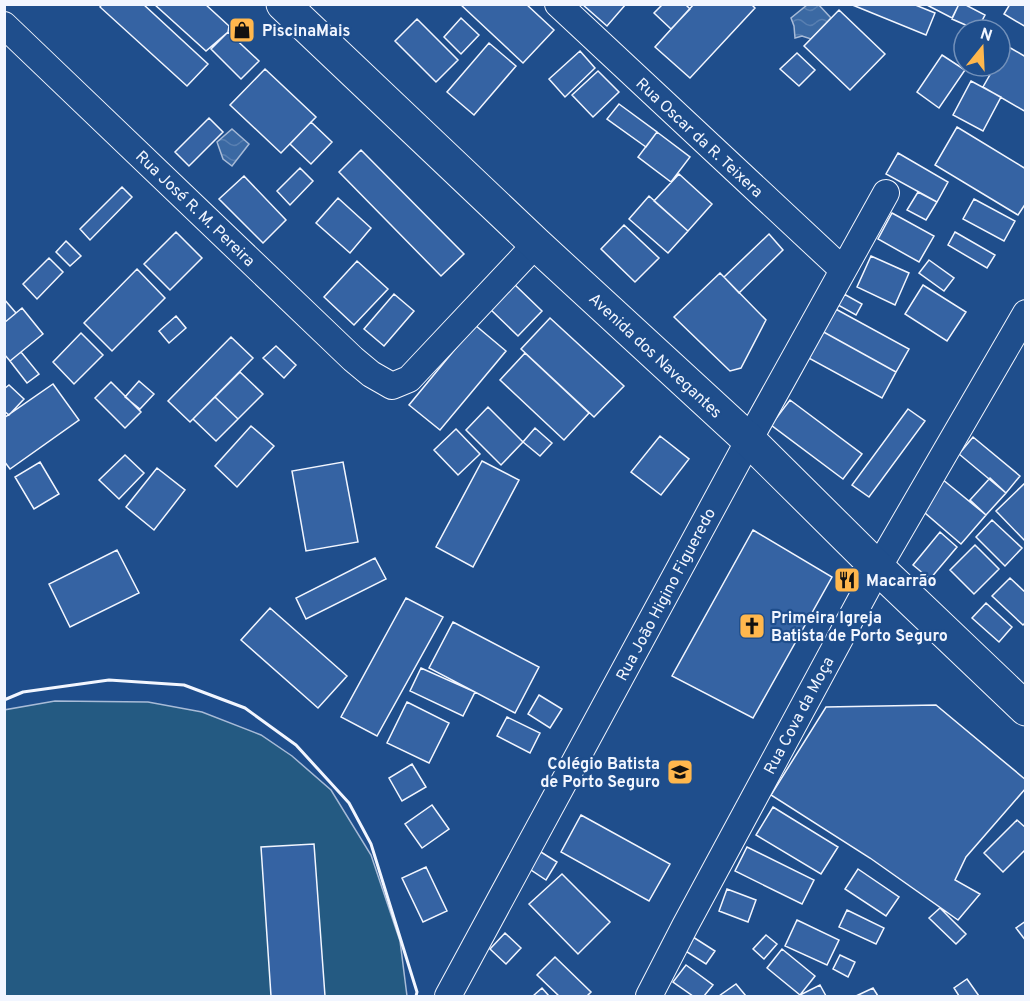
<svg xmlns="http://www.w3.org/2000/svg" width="1030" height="1001" viewBox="0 0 1030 1001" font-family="Overpass,sans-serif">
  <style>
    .pitch { fill: #245a82; stroke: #a8bbd7; stroke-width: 1.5 }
    .water { fill: url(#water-waves); stroke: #a8bbd7; stroke-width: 1.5 }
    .building { fill: #3563a3; stroke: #f2f6ff; stroke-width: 1.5 }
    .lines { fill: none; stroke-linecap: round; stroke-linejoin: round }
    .minor-casing { stroke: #f2f6ff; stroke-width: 28 }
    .secondary-casing { stroke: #f2f6ff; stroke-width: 35 }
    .minor { stroke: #1f4e8c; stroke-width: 26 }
    .secondary { stroke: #1f4e8c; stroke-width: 33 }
    .wall { stroke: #f2f6ff; stroke-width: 3 }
    .labels { text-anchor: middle; stroke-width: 4.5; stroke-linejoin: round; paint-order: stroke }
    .poi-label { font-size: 16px; font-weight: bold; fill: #f2f6ff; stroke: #1f4e8c; text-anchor: start }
    .street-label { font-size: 16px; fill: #f2f6ff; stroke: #1f4e8c }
  </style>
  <defs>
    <pattern id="water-waves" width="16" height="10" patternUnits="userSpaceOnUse" patternTransform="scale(1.5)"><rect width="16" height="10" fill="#3b69a3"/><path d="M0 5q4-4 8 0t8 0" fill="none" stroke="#587fb1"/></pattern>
  </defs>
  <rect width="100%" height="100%" fill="#1f4e8c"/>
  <path class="pitch" d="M55,701L148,702L202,712L261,735L292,756L331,790L371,855L400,941L407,996H5L4,710Z"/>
  <path class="water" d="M818,4L831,18L811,39L802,36L795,38L794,26L791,18L807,5Z
    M232,129L249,144L232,166L223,159L217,142Z"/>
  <path class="building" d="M102,4H143L208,64L187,86L100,7Z
    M154,4H205L229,26L228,32L206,51Z
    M460,4H526L554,30L523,63Z
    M582,4H626L607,26Z
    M663,4H685L690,9L671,29L654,13Z
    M694,4H751L755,8L690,78L655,47Z
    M850,4H913L935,13L926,35Z
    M925,4H959L952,18Z
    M959,4H964L985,15L977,30L952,19Z
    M1010,4H1026V27L1004,14Z
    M839,10L885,54L850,90L804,46Z
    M461,18L479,35L461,54L444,37Z
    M417,19L458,60L436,82L395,41Z
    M228,32L259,61L241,79L211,49Z
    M489,43L516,66L474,115L447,92Z
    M1007,46L1026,57V112L983,87L995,66H1000V58Z
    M580,51L595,68L565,97L549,79Z
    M797,53L815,70L799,86L780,69Z
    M942,55L965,70L939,108L917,92Z
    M265,69L316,117L281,153L230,105Z
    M598,71L619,92L593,117L572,95Z
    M971,81L1001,97L983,131L953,115Z
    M619,104L657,132L646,147L607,119Z
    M209,118L223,132L189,166L175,152Z
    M311,122L332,142L311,164L290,144Z
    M957,127L1026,169V203L1018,215L935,165Z
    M657,132L690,157L671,182L638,157Z
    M361,150L464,254L441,276L339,172Z
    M898,153L948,182L937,202L886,174Z
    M300,168L313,181L290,205L277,191Z
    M679,174L712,204L688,231L654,201Z
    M244,176L286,220L263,243L219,199Z
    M122,187L132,197L90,240L80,229Z
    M918,192L937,202L926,220L907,210Z
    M649,196L688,231L668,253L629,219Z
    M338,198L371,228L350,253L316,223Z
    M974,199L1015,221L1004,241L963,219Z
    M892,213L934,236L919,262L878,239Z
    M624,225L659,258L635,282L601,249Z
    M176,232L202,258L170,290L144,264Z
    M955,232L995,255L987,268L948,245Z
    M769,234L783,250L739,293L724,277Z
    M66,241L81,256L70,266L56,252Z
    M871,256L909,273L895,305L857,287Z
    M49,258L63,272L37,299L23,284Z
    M929,260L954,278L944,291L919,273Z
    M357,261L388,289L354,325L324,297Z
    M137,269L165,298L112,351L84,323Z
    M720,273L766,320L741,368L730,371L674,317Z
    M513,283L542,311L518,336L489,308Z
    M923,285L966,312L947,341L905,314Z
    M394,294L414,311L384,346L364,329Z
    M844,294L862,304L856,315L838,305Z
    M4,299L16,313L4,323Z
    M832,307L909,349L896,372L820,330Z
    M22,308L43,334L10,361L4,354V323Z
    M176,316L186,328L169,343L159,331Z
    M550,318L624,386L594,417L521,349Z
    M475,325L506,351L440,430L409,405Z
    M820,330L896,372L882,398L805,356Z
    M81,333L103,355L74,384L53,362Z
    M231,337L253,358L190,422L168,401Z
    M276,346L296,365L284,378L263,358Z
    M21,352L39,374L27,383L10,361Z
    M525,353L589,413L564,440L500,380Z
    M240,372L263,394L238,419L215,397Z
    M139,381L154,394L140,409L125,397Z
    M111,382L141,412L125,428L95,398Z
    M53,384L79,420L10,469L4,461V418Z
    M9,385L24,399L9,415L4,411V389Z
    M215,397L238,419L216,441L193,419Z
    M790,400L862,454L843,479L771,425Z
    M488,407L523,442L501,465L466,430Z
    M908,409L925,421L869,497L852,485Z
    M251,426L274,446L237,487L215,466Z
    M535,428L552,443L540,456L523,442Z
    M456,429L480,454L458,475L434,450Z
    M660,436L689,459L661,495L631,472Z
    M973,437L1020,476L1006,493L959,454Z
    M125,455L144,473L119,499L99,480Z
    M482,461L519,480L473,567L436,547Z
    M40,462L59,494L34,509L15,477Z
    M343,462L358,542L306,551L292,471Z
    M157,468L185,490L154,530L126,507Z
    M990,478L1006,493L986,515L970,500Z
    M942,479L986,515L961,544L918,507Z
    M1026,482V542L996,511Z
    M992,520L1022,548L1005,566L976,537Z
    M753,530L832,577L753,718L672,676Z
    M940,532L957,547L930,579L913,565Z
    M975,545L999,569L974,594L950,570Z
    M117,550L139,593L70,627L49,584Z
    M375,558L386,579L306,619L296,598Z
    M1010,578L1026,593V622L1023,625L992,596Z
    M406,598L443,617L377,736L341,717Z
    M986,603L1012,627L999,642L972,618Z
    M270,608L347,676L318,708L241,640Z
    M453,622L539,667L515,713L429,668Z
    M421,668L475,692L463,716L410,691Z
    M539,695L562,709L550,728L528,714Z
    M407,702L449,723L429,763L387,743Z
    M936,705L1026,780V788L966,857L955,880L980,894L958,920L870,858L771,795L826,707Z
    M507,717L540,733L530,753L497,736Z
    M412,764L426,787L402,801L389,778Z
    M432,805L449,829L422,848L405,824Z
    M773,807L838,847L821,874L756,835Z
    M581,815L670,864L649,901L561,852Z
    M1017,820L1026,828V849L1003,872L984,853Z
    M314,844L325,996H271L261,847Z
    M747,847L814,880L802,904L735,871Z
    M536,849L557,862L546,880L525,866Z
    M426,867L447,911L423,922L402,878Z
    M858,869L899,897L886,916L845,889Z
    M562,874L610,922L578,954L529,904Z
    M727,889L756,900L748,922L719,911Z
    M940,908L966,934L956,944L929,918Z
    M847,910L884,928L876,944L839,927Z
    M797,920L839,940L827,965L785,946Z
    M1026,921V941L1016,928Z
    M505,933L521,948L506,964L490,949Z
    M766,935L777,944L764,959L753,949Z
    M693,937L715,951L706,964L684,950Z
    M782,949L815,976L800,995L767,968Z
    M840,955L855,962L848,977L833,969Z
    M555,957L591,992L587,996H559L537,975Z
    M686,965L713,985L704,996H693L673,982Z
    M967,979L979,996H959L954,988Z
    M736,984L746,996H719Z
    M820,985L826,996H801L800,995Z
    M542,988L549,996H533Z
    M873,988L878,996H856Z"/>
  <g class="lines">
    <defs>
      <path id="minor" d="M558,4L843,270
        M4,25L353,359L371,374L392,386L409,379L536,244
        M448,996L749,440L886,193
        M649,996L685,926L878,568L1026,313"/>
      <path id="secondary" d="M283,4L536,244L749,440L878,568L1026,709"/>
    </defs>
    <use href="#minor" class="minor-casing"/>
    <use href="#secondary" class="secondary-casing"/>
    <use href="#minor" class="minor"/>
    <use href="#secondary" class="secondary"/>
    <path class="wall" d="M4,700L23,692L109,680L184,685L245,708L296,745L349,803L371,844L417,992L416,996"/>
  </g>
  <defs>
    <symbol id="shop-square" viewBox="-11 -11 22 22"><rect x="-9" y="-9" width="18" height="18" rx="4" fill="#ffb74d" stroke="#1f4e8c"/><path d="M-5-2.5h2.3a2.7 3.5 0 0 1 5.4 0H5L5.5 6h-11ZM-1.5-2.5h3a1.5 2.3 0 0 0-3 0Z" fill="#111"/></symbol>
    <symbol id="restaurant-square" viewBox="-11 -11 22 22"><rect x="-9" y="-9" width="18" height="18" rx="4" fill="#ffb74d" stroke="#1f4e8c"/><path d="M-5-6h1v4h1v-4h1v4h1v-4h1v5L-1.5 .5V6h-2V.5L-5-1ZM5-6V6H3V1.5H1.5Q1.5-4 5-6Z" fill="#111"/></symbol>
    <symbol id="church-square" viewBox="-11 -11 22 22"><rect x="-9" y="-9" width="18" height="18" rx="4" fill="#ffb74d" stroke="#1f4e8c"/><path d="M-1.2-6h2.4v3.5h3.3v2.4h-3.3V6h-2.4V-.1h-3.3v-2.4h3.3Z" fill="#111"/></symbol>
    <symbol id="school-square" viewBox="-11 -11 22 22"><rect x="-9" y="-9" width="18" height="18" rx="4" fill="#ffb74d" stroke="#1f4e8c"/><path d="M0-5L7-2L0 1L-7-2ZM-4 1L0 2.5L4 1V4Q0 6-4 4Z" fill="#111"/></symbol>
  </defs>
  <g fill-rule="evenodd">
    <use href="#shop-square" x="227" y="15" width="30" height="30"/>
    <use href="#restaurant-square" x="832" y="565" width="30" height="30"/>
    <use href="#church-square" x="737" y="611" width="30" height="30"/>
    <use href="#school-square" x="665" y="757" width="30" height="30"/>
  </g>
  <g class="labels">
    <g class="poi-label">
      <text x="262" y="36">PiscinaMais</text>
      <text x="866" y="586">Macarrão</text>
      <text x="771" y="623">Primeira Igreja<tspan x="771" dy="18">Batista de Porto Seguro</tspan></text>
      <text x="660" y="769" text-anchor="end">Colégio Batista<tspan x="660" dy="18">de Porto Seguro</tspan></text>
    </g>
    <g class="street-label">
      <text transform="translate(700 137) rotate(43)" y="6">Rua Oscar da R. Teixera</text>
      <text transform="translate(196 208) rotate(44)" y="6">Rua José R. M. Pereira</text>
      <text transform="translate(656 355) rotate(43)" y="6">Avenida dos Navegantes</text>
      <text transform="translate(665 594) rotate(-62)" y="6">Rua João Higino Figueredo</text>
      <text transform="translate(798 715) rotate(-62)" y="6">Rua Cova da Moça</text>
    </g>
  </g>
  <rect width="1030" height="1001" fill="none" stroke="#f2f6ff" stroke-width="12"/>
  <g transform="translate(982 48) rotate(18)"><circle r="28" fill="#1f4e8c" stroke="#7391ba" stroke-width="1.5"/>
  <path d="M0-4.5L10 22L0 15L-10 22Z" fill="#ffb74d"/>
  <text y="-9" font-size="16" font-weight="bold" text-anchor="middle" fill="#f2f6ff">N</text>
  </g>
</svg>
